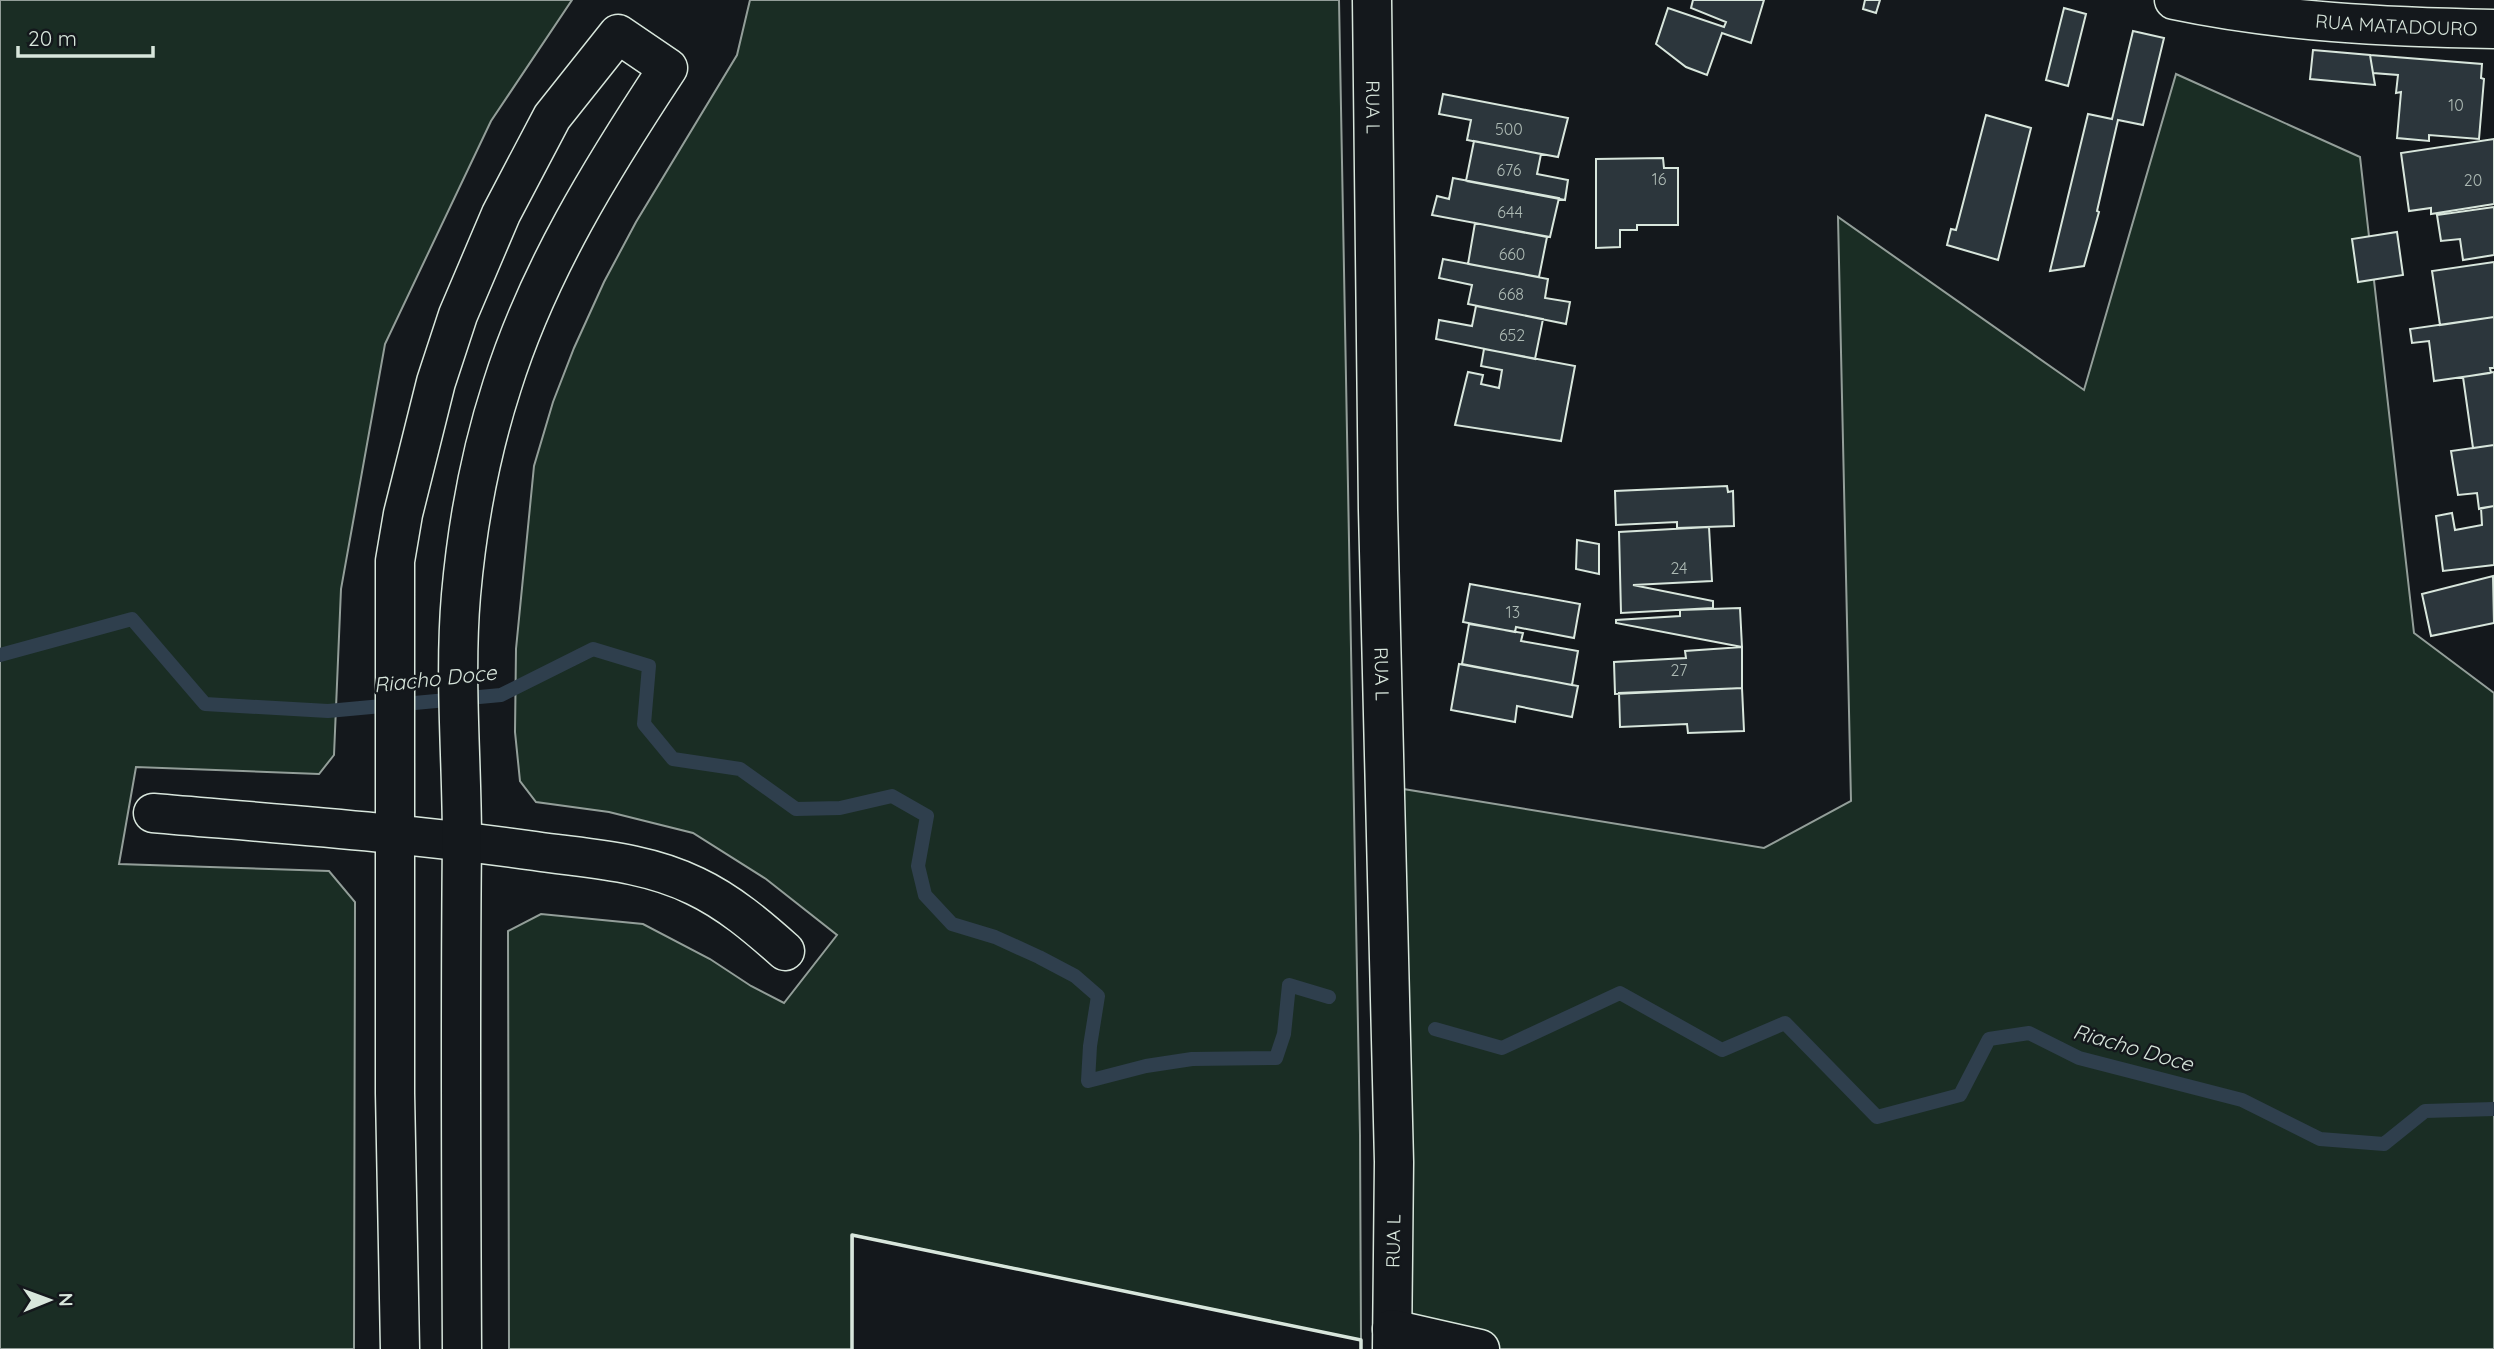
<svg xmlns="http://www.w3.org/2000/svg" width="2494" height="1349" viewBox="0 0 2494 1349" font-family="Quicksand,sans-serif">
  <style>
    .green { fill: #1a2d24; stroke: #939e99; stroke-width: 2 }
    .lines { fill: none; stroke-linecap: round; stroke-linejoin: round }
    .stream { stroke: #2f3f4d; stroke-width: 14 }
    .building { fill: #2c363c; stroke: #d8e6dc; stroke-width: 2 }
    .street-casing { stroke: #d8e6dc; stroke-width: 41 }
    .street { stroke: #14181c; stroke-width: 38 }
    .wall { stroke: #d8e6dc; stroke-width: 3.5 }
    .labels { text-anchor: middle; stroke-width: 5; stroke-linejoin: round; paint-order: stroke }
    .number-label { font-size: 16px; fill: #adbab4 }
    .street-label { font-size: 19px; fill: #d8e6dc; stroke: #14181c }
    .water-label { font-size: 21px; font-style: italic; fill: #d8e6dc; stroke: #14181c }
  </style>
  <rect width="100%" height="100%" fill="#14181c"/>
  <path class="green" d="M0,0H572L491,121L385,344L341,589L334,755L319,774L136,767L119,864L329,871L355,902L354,1349H0Z
    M750,0H1339L1360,1135L1361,1340L853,1235L852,1349H509L508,931L541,914L643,924L710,959L751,986L784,1003L837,935L766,879L693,833L609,812L536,802L520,781L515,732L516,649L534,466L553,402L574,348L604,282L636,222L737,55Z
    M2176,74L2360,157L2414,633L2494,693V1349H1452L1404,1340L1391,787L1764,848L1851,801L1838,217L2084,390Z"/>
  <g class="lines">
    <path class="stream" d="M0,655L132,619L205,704L328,711L501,695L593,649L649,666L644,724L673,759L740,769L796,809L840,808L892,796L927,816L918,866L925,895L952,924L995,937L1039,957L1075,976L1098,996L1090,1046L1088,1081L1146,1066L1192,1059L1276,1058L1284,1034L1289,985L1329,997
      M1435,1029L1502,1048L1620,993L1722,1050L1785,1023L1877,1117L1960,1095L1989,1039L2029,1033L2079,1058L2242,1100L2320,1139L2384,1144L2425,1111L2494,1109"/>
  </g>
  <path class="building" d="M1693,0H1764L1751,43L1722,33L1707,75L1686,67L1656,44L1668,8L1724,27L1726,22L1691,8Z
    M1865,0H1880L1876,13L1863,9Z
    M2064,8L2086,14L2068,86L2046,80Z
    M2133,31L2164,38L2143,125L2118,120L2097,211L2099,212L2084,266L2050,271L2088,114L2112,119Z
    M2313,50L2370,55L2375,85L2310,79Z
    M2370,55L2482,64L2481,78L2484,79L2479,139L2429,135V141L2397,138L2401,92L2396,93L2398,75L2373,73Z
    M1443,94L1568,118L1558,157L1467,140L1471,120L1439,114Z
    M1986,115L2031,128L1998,260L1947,245L1951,229L1956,230Z
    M2494,139V204L2431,214V208L2409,211L2401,153Z
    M1474,141L1541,154L1537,174L1568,180L1565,200L1466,181Z
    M1663,158L1664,168H1678V225H1637V230H1620V247L1596,248V159Z
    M1453,178L1559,198L1550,237L1432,215L1437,196L1449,199Z
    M2494,207V255L2463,260L2460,239L2441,241L2437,215Z
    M1475,223L1547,237L1539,277L1468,264Z
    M2397,232L2403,275L2358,282L2352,239Z
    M1443,259L1548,279L1545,298L1570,302L1566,324L1468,304L1472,285L1439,278Z
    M2494,262V317L2440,325L2432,271Z
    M1476,306L1543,319L1535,359L1436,339L1439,320L1472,326Z
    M2494,317V368H2490L2491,373L2434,381L2429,341L2412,343L2410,329Z
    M1484,349L1575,366L1561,441L1455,425L1468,372L1483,375L1481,384L1499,388L1502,370L1481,366Z
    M2494,372V445L2473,448L2463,377Z
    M2494,445V506L2479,509L2477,493L2458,495L2451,451Z
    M1727,486L1728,492L1733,491L1734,526L1677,528V522L1616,525L1615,491Z
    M2494,506V565L2443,571L2436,516L2452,513L2455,530L2482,525L2481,508Z
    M1709,527L1712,581L1633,585L1713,601V608L1621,613L1619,532Z
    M1577,540L1599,544V574L1576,569Z
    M2493,576L2494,623L2431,636L2422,594Z
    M1470,584L1580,604L1574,638L1516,627L1515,632L1463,622Z
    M1740,608L1742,647L1616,623V620L1680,616V610Z
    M1469,624L1523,633L1521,641L1578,651L1572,685L1462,664Z
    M1742,647V688L1615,694L1614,662L1686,658L1685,651Z
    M1459,664L1578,686L1572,717L1517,706L1515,722L1451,710Z
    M1742,688L1744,731L1688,733L1687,724L1620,727L1619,693Z"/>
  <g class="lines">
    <defs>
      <g id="street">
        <path id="s1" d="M1372,0L1378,510L1394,1162L1392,1349"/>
        <path id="s2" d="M2174,0C2278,22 2387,27 2494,29"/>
        <path d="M153,813C281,824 408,833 535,851C589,859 644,861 695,886C729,902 758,927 785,951"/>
        <path d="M1392,1329L1480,1349"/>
        <path d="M400,1349L395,1093V561L403,514L436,382L458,315L501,214L552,117L618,34L668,68C602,168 538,271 502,386C481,451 467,527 461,595C454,677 462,760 462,842C460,1011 461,1180 462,1349"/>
      </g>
    </defs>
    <use href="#street" class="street-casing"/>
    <use href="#street" class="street"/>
    <path class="wall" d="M852,1349V1235L1361,1340V1349"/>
  </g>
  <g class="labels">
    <g class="number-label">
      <text x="2456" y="111">10</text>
      <text x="1509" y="135">500</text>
      <text x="1509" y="176">676</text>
      <text x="1659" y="185">16</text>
      <text x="2473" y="186">20</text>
      <text x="1510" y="218">644</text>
      <text x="1512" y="260">660</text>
      <text x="1511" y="300">668</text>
      <text x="1512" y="341">652</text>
      <text x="1679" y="574">24</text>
      <text x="1513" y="618">13</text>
      <text x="1679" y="676">27</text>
    </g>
    <g class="street-label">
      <text dy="7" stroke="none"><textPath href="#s2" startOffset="224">RUA MATADOURO</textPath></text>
      <text dy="7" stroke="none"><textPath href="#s1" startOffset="107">RUA L</textPath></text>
      <text dy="7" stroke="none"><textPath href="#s1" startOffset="674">RUA L</textPath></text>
      <text transform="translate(1393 1241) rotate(-89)" y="7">RUA L</text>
    </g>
    <g class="water-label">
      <text transform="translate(435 679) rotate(-6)" y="7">Riacho Doce</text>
      <text transform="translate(2133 1048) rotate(16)" y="7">Riacho Doce</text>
    </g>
  </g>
  <g transform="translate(49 1300) rotate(89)" stroke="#14181c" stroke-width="5" paint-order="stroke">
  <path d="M0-5L12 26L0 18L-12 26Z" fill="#d8e6dc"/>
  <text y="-10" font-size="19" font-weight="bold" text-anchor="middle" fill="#d8e6dc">N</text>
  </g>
  <path d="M18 46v10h135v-10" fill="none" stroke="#d8e6dc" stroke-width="3.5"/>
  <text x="28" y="46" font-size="21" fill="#d8e6dc" stroke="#14181c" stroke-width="5" paint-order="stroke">20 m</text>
</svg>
